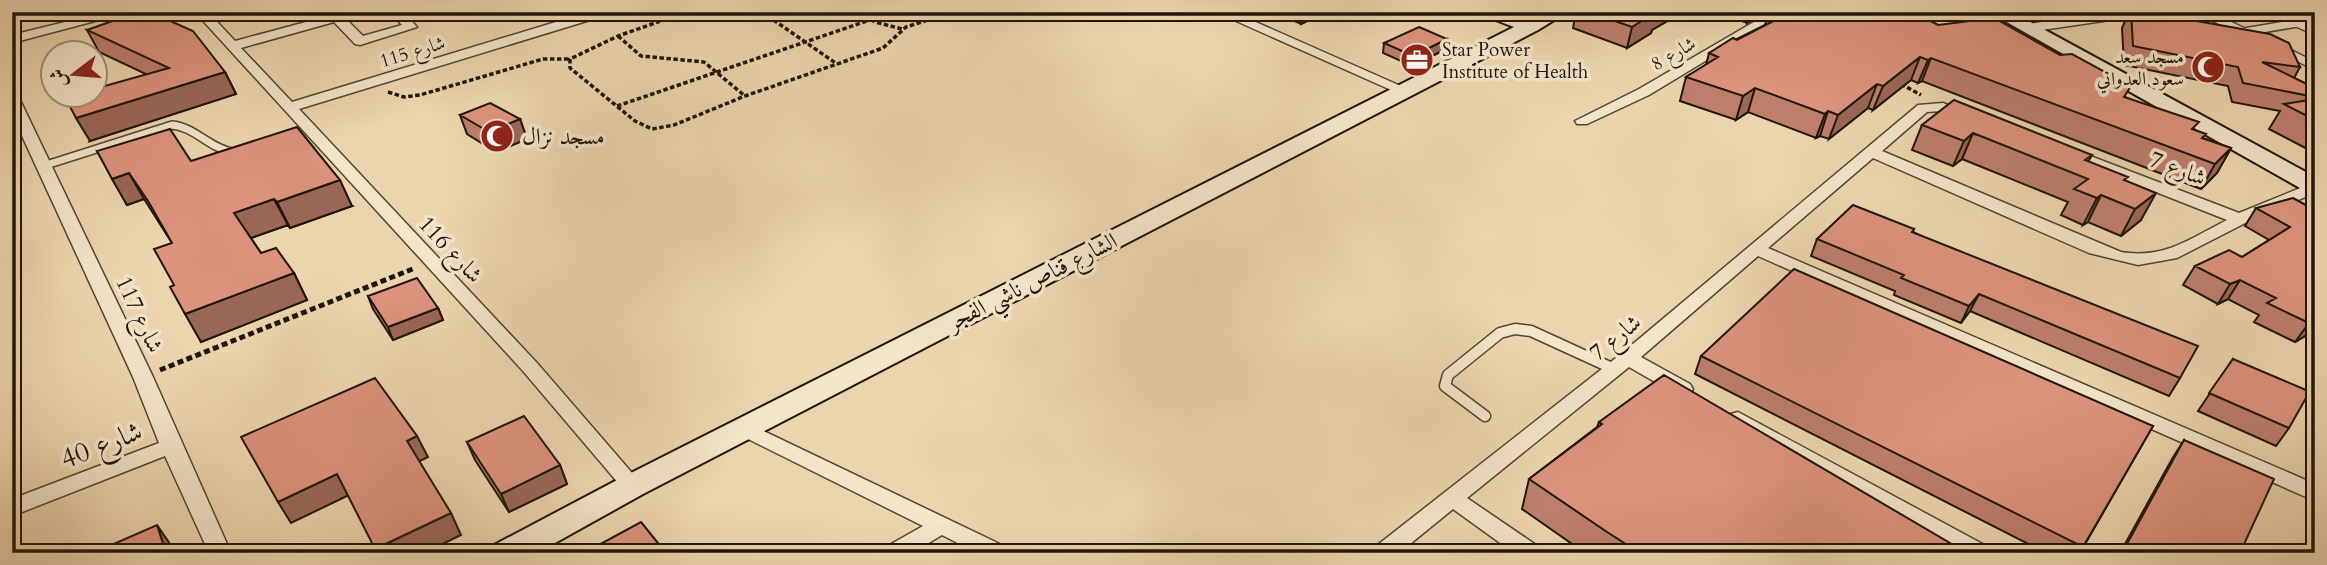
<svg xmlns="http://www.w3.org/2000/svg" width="2327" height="565" viewBox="0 0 2327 565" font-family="Cardo,Amiri,serif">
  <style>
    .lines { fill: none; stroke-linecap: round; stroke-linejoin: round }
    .lane-far1-casing { stroke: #524531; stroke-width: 10 }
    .lane-casing { stroke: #524531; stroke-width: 13 }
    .street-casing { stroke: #524531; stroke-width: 3 }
    .secondary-casing { stroke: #1f1507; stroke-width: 4 }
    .path-far1 { stroke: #1f1507; stroke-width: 3.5; stroke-dasharray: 4.5 2.5; stroke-linecap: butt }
    .path { stroke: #1f1507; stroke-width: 5; stroke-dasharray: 6 3.5; stroke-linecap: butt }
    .lane-far1 { stroke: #f3e4ca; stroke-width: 7 }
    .lane { stroke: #f3e4ca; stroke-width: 10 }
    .street { fill: #f3e4ca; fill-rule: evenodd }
    .secondary { fill: #f3e4ca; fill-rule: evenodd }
    .wall { fill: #bd7e6c; stroke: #1f1507; stroke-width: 2 }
    .shaded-wall { fill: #9a6658; stroke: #1f1507; stroke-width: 2 }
    .building { fill: #dc927d; stroke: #1f1507; stroke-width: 2 }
    .labels { text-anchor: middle; stroke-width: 7; stroke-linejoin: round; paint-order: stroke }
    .far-poi-label { font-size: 19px; fill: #1f1507; stroke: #f3e4ca; text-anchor: start }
    .far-street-label { font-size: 19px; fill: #1f1507; stroke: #f3e4ca }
    .poi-label { font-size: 23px; fill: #1f1507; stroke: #f3e4ca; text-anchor: start }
    .street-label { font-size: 23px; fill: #1f1507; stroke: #f3e4ca }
    .near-street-label { font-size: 28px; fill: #1f1507; stroke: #f3e4ca }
  </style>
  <rect width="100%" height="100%" fill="#ecd5ae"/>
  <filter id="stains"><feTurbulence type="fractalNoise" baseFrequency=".00286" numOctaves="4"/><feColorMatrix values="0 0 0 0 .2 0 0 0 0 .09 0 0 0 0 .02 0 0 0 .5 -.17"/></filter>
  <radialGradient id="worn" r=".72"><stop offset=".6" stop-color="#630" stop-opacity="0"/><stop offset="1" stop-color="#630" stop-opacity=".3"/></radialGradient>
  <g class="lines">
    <defs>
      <path id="lane-far1" d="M552,12L566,23
        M2202,12L2244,32L2315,20
        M2299,24L2315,31
        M2287,52L2307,62L2315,61
        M43,166L172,125C195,127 209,148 232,152"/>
      <path id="lane" d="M1485,416L1445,386L1448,375L1500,333L1515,329L1531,331L1614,369"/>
      <path id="street" d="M106,12H129L12,43V35Z
        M195,12H208L235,41L343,12H364L346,19L363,36L402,25L390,12H403L417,27L360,45L355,44L334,22L241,48L292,102L582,14H590V20L299,109L537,363L639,481L643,486L639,491L632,494L625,491L523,371Z
        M1216,12H1233L1412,91L1410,94H1400Z
        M1771,12H1786L1649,95L1587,124H1577L1575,121L1639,89Z
        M2109,12H2143L2137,16L2028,32L2022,28L2028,24Z
        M12,94L19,98L153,377L231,553H209L165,456L12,516V499L159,443L133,377L12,114Z
        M1943,103L1972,115L1965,119L1942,111L1927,112L1882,151L2121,252C2165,259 2189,239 2227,220L2062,155L2059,152L2062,149H2072L2239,213L2315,182V193L2255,218L2177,258L2138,265L2089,253L1873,158L1768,248L2315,484V501L1758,256L1641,357L1690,384L1693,389L1690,394H1676L1629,367L1467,498L1539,547L1542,553H1514L1453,509L1399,553H1372L1375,547L1621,354L1918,105Z
        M1738,412L1988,547L1991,553H1961L1731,424L1728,419L1731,414Z
        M745,422L1006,547L1009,553H977L942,535L912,553H883L886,547L923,526L738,434L735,429L738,424Z"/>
      <path id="secondary" d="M1483,12H1511L1530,19L1543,12H1567L1538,30L643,494L537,553H491L496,544L621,478L1514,27L1485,16Z
        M1989,12H2012L2315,177V194L2307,192Z"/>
    </defs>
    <use href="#lane-far1" class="lane-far1-casing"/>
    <use href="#lane" class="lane-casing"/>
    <use href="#street" class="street-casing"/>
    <use href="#secondary" class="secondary-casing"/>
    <path class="path-far1" d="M658,12L680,17L718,12
      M671,12L658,22L618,36L570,59V68L635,121L652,129L674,125L745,96L883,48L906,27L953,12
      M762,12L837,64
      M859,12L875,22L902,29
      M618,36L641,56L704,62L745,96
      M1901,84L1921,95
      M388,92L404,97L420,95L543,59H570
      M617,106L870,20"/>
    <path class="path" d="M160,370L415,268"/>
    <use href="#lane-far1" class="lane-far1"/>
    <use href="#lane" class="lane"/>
    <use href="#street" class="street"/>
    <use href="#secondary" class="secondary"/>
  </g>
  <path class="wall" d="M1274,12H1326L1301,24Z
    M1576,12H1683L1652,30L1651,33L1627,48L1573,28Z
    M1717,12H1765L1747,23Z
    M1769,12H1917L1914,13L1938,25L2125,97L2195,130L2203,138L2231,148L2217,173L2201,189L1922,81L1918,83L1911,80L1873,110L1868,108L1829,139L1820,136L1816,138L1748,112L1736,120L1680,101L1686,77L1706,65L1709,53L1765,25Z
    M2129,12H2146L2300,67L2294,78L2315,88V153L2269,129L2280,111L2232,102L2228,86L2124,65L2122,28Z
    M87,30L225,72L236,94L90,141L146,74L99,52Z
    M1447,39L1446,49L1412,66L1383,53L1384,43Z
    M460,115L520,119L527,139L496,152L467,134Z
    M1922,125L2092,155L2088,162L2126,181L2141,220L2121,236L2088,222L2083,225L2061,215L2068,202L1962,159L1953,166L1912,150Z
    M97,151L191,161L352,206L290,228L288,225L251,238L261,253L294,273L307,300L201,342L174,285L172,243L144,199L127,205Z
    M2256,208L2315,210V330L2295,342L2254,322L2259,315L2228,299L2218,304L2183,285L2195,266L2242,257L2269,240L2245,226Z
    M1914,229L1913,232L2180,378L2169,396L1970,311L1961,323L1894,295L1895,291L1811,256L1817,239Z
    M368,296L438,308L443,320L393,340L373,309Z
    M1701,356L2153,426L2080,553H2046L1695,374Z
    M2233,359L2289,428L2276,446L2198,411Z
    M1599,422L1967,553H1585L1522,509L1529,479L1597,427Z
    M2184,440L2240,553H2120L2172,459Z
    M467,442L560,465L567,484L509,512L475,460Z
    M2315,446V461L2308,458Z"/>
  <path class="shaded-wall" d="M1302,12H1326L1301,24Z
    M1653,12H1683L1652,30L1651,33L1627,48L1632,27Z
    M1750,12H1765L1747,23Z
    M1447,39L1446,49L1412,66L1413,56Z
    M1920,57L1911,80L1873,110L1883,86Z
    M1931,58L1922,81L1918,83L1928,60Z
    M225,72L236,94L90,141L76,118Z
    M1877,84L1868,108L1829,139L1838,115Z
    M1755,88L1748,112L1736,120L1743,96Z
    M1828,111L1820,136L1816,138L1825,114Z
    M520,119L527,139L496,152L489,132Z
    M1973,133L1962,159L1953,166L1964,141Z
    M2231,148L2217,173L2201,189L2215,164Z
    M129,173L144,199L127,205L112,179Z
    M340,180L352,206L290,228L277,202Z
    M2156,193L2141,220L2121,236L2135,209Z
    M2101,195L2088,222L2083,225L2097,198Z
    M274,199L288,225L248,239L234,213Z
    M294,273L307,300L201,342L185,314Z
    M2240,280L2228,299L2218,304L2230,284Z
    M1979,294L1970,311L1961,323L1969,306Z
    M438,308L443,320L393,340L388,327Z
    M2315,319V330L2295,342L2309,323Z
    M417,436L428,457L418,462L407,441Z
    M560,465L567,484L509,512L501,494Z
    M337,474L349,495L291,523L278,502Z
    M451,513L461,535L424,553H377L375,549Z
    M157,525L170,544L173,553H166Z"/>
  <path class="building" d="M138,12H150L193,31L225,72L76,118L65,97L74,94H94V89L169,68L87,30Z
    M1589,12H1656L1632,27Z
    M1788,12H1913L1938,25L1994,18L2060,55L2072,54L2131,86L2124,97L2199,122L2192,129L2206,134L2202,138L2231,148L2215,164L1931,58L1928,60L1920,57L1883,86L1877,84L1838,115L1828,111L1825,114L1755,88L1743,96L1686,77L1718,57L1709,53L1733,38L1737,40L1789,13Z
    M2131,12H2146L2270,34L2289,43L2300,67L2262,62L2315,88V97L2243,83L2238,67L2133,46Z
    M1419,27L1447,39L1413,56L1384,43Z
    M2315,99V120L2284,104Z
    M1954,100L2092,155L2085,160L2128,177L2124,180L2156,193L2135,209L2101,195L2097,198L2074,189L2088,179L1973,133L1964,141L1922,125Z
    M490,103L520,119L489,132L460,115Z
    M297,127L340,180L277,202L274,199L234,213L261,253L276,248L294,273L185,314L170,287L174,285L154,249L172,243L148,201L129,173L112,179L97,151L170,129L191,161Z
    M2293,198L2315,210V319L2309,323L2267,303L2276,298L2240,280L2230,284L2195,266L2229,250L2242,257L2290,227L2256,208Z
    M1853,205L1914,229L1912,232L2198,346L2180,378L1979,294L1969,306L1901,278L1904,275L1817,239Z
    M1794,269L2153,426L2083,547L1701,356Z
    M417,278L438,308L388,327L368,296Z
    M2233,359L2306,390V398L2289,428L2209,393Z
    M1664,375L1967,553H1640L1607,532L1529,479L1602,424L1599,422Z
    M375,378L417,436L407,441L451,513L375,549L337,474L278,502L241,437Z
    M524,416L560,465L501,494L467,442Z
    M2184,440L2274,479L2240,553H2122Z
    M641,522L666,553H584Z
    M157,525L166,553H93Z"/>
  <defs>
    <symbol id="office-disc" viewBox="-11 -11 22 22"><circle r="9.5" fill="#8f2418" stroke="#f3e4ca"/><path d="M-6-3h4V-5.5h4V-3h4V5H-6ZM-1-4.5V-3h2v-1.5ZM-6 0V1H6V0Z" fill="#fff"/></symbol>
    <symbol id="mosque-disc" viewBox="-11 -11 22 22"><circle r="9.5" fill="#8f2418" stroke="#f3e4ca"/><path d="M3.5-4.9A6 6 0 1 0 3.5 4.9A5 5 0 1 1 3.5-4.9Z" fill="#fff"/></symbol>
  </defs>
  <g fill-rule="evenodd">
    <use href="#office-disc" x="1398" y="41" width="38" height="38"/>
    <use href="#mosque-disc" x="2189" y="48" width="38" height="38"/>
    <use href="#mosque-disc" x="478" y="117" width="38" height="38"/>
  </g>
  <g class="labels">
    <g class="far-poi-label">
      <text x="1442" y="56">Star Power<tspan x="1442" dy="22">Institute of Health</tspan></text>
      <text x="2184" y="63" text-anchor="end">مسجد سعد<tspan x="2184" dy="22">سعود العدواني</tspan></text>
    </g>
    <g class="far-street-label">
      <text transform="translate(412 51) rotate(-17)" y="7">شارع 115</text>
      <text transform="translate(1673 53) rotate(-30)" y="7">شارع 8</text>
    </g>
    <g class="poi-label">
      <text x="522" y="144">مسجد نزال</text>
    </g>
    <g class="street-label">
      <text transform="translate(2178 168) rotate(21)" y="8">شارع 7</text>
      <text transform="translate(451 249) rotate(47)" y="8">شارع 116</text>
      <text transform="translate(1032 281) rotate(-27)" y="8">الشارع قناص ناشي الفجر</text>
      <text transform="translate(140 314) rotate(65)" y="8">شارع 117</text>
      <text transform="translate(1615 337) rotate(-39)" y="8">شارع 7</text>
    </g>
    <g class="near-street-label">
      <text transform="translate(101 444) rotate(-21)" y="10">شارع 40</text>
    </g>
  </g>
  <rect width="2327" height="565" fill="none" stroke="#ecd5ae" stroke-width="42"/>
  <rect x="14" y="14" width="2299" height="537" fill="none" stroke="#1f1507" stroke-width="3.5"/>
  <rect x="21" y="21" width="2285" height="523" fill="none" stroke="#1f1507" stroke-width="2"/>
  <g transform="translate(74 74) rotate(254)"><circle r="33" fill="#f3e4ca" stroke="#9e917c" stroke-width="2"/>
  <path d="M0-5L12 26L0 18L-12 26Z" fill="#8f2418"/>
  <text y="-10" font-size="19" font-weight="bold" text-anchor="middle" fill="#1f1507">ش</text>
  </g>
  <rect width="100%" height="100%" filter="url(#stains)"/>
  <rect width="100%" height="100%" fill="url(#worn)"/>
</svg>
